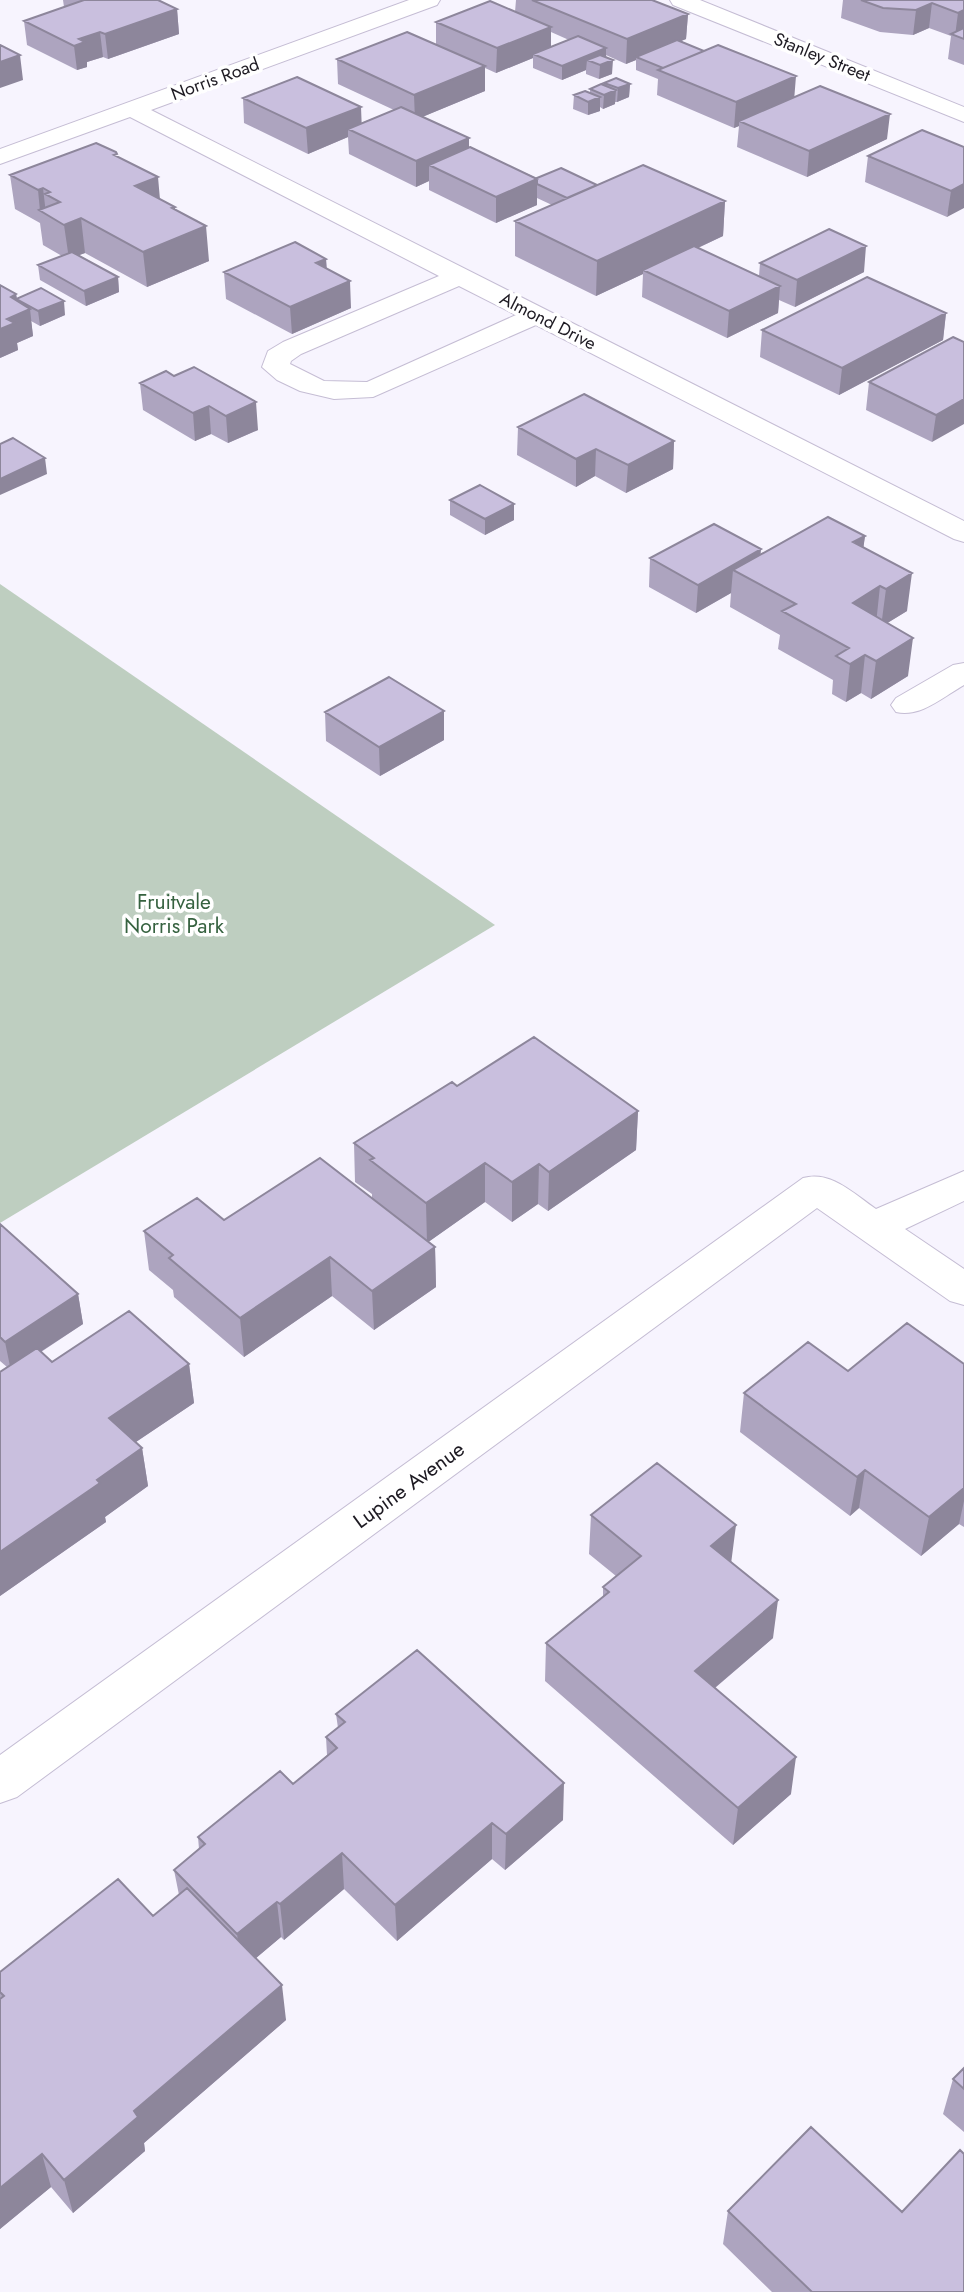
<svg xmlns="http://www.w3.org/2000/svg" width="964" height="2292" viewBox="0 0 964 2292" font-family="Jost,sans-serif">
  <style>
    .green { fill: #becec0 }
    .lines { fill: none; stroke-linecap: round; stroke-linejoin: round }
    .minor-casing { stroke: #c5bdd4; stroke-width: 2 }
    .minor { fill: #fff; fill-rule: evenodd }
    .wall { fill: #ada4bf; fill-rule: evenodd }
    .shaded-wall { fill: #8d869b }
    .building { fill: #c9bfde; stroke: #8d869b; stroke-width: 2 }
    .labels { text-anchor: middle; stroke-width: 7; stroke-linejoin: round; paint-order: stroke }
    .far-street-label { font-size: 18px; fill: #1d1a22; stroke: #fff }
    .park-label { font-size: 21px; fill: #366240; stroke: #fff }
    .street-label { font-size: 21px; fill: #1d1a22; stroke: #fff }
  </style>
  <rect width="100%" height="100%" fill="#f7f4fe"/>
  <path class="green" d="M0,584L495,925L0,1223Z"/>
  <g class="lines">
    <defs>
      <path id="minor" d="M409,0H440L437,5L151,110L964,521V542L954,539L536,325L373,397L334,399L300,391L277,380L262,367L268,351L283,342L439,276L130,117L0,164V149ZM459,286L516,315L367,382L324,381L290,364L291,361L301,354Z
        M670,0H700L964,107V122L673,5Z
        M964,663V685C943,697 920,718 896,712L891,705L896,698L953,665Z
        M964,1171V1201L905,1229L964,1269V1305L950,1301L817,1208L17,1797L0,1803V1755L803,1178C831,1170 854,1194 876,1209Z"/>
    </defs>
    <use href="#minor" class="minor-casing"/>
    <use href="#minor" class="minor"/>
  </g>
  <path class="wall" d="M63,0H158L177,9L179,34L108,59L103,57L87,62V67L77,70L27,45L24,21L64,7Z
    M516,0H652L688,14L686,39L681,41L794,97L887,139L807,177L737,147L739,126L734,128L657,95L658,79L636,70V60L626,64L606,55L612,74L599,79L586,74V70L562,80L533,68V58L496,73L485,68V91L422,117L469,138V148L537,178L597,185L725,201L723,236L698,248L759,276L760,263L864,272L795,307L779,300L778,313L727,338L642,297L643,274L596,296L515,256V221L552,205L537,198V205L496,223L429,190V181L416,187L349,154L348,137L308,154L244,123L243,98L361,107V123L394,110L338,84L337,59L436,45V22L515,12ZM551,32L569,40L551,47Z
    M843,0H964V65L948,59L951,36L929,28L913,35L880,32L841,18Z
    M604,83L630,84L629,97L617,102H615V104L603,109L600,107V111L588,115L573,109L574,95L590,92V89L604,85Z
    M964,147L947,217L865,182L868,156Z
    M118,157L160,199L175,210L209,261L147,287L85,253L79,255L118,277L119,292L86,306L40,280L38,265L62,256L43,245L40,223L15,209L10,175Z
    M326,259L327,269L351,308L292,334L226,299L224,272Z
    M16,294L17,298L65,315L40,326L31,321L33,336L17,343L18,350L0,358Z
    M946,313L943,340L839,395L760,357L762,330Z
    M964,342L932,442L866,410L869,382Z
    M174,376L258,430L228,443L211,434L195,441L143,410L140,383Z
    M518,427L674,441L673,469L626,493L595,476L576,487L517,455Z
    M450,500L514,504V520L485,535L450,515Z
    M865,536L863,548L907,611L887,623L908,676L871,699L861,693L846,702L832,694L833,680L778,649L780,635L730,607L731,593L696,613L649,587L650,558L761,554Z
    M325,712L444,740L380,776L326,741Z
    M457,1086L638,1111L636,1150L548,1211L538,1204L512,1222L485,1202L428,1242L435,1247L436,1287L374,1330L332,1296L244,1357L174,1297L173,1290L149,1270L144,1231L372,1198V1194L355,1182L354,1143Z
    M0,1224L78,1294L83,1324L41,1352L52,1362L189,1364L194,1403L136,1442L142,1448L148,1486L105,1517L106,1522L0,1596V1372L7,1367L0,1361Z
    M964,1364V1527L959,1524L921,1556L859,1508L850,1516L740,1432L744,1393L848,1371Z
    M591,1515L732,1563L773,1638L715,1688L791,1794L733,1845L545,1681L546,1643L603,1597V1587L616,1576L589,1554Z
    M336,1714L563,1820L505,1870L492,1859L397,1941L344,1889L284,1940L281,1937L256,1958L286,2020L144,2143L145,2151L73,2213L51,2187L0,2229V1972L153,1916L179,1895L174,1870L199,1849L198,1837L293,1784L327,1755L326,1737L338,1728Z
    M964,2068V2132L943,2114L953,2079Z
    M728,2211L902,2212L964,2292H772L723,2244Z"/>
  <path class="shaded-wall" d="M932,3L929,28L913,35L916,10Z
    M177,9L179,34L108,59L105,34Z
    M964,10V33L955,36L958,13Z
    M688,14L686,39L640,58L636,57V60L626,64L627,39Z
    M551,27V51L533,54V58L496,73L497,48Z
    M100,32L103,57L87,62V67L77,70L74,46L79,39Z
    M606,48V62L587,60L586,70L562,80V66Z
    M20,55L23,80L0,88V62Z
    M613,60L612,74L599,79L600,65Z
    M485,66V91L415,120L414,95Z
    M796,76L794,101L739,121V126L734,128L736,102Z
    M630,84L629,97L617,102L618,88Z
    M616,90L615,104L603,109L604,95Z
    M600,97V111L588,115V102Z
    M361,107L362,132L348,129V137L308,154L306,128Z
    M890,114L887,139L807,177L809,151Z
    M469,138V164L429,165V181L416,187V161Z
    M158,177L161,211L135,186Z
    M537,179V205L496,223V197Z
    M964,184V208L947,217L951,191Z
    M43,188L46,214L40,211L38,190Z
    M725,201L723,236L646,272L643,270V274L596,296L597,261Z
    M175,207L178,238L206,226L209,261L147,287L143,252L172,208Z
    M81,218L85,253L69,259L64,225Z
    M866,246L864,272L795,307L797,280Z
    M326,259L327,285L316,263Z
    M118,277L119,292L86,306L84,291Z
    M350,281L351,308L292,334L290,307Z
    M780,286L778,313L727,338L729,311Z
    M16,294L19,314L30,309L33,336L17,343L18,350L0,358V329L7,319L11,297Z
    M64,301L65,315L40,326L38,311Z
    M946,313L943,340L839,395L842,368Z
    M964,399V424L932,442L936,415Z
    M256,402L258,430L228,443L226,416Z
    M209,406L211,434L195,441L193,413Z
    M674,441L673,469L626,493L628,465Z
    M596,449L595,476L576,487V459Z
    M45,458L47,474L0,495V479Z
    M514,504V520L485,535V519Z
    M865,536L860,573L853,542Z
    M761,549L759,578L733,570L731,593L696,613L698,585Z
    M912,573L907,611L881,627L886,589Z
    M880,586L876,624L853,603Z
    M913,638L908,676L871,699L876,661Z
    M865,655L861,693L846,702L850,664Z
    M444,711V740L380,776L379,747Z
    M638,1111L636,1150L548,1211L549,1172Z
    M485,1163V1202L427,1243L426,1203Z
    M539,1164L538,1204L512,1222V1182Z
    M435,1247L436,1287L374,1330L372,1291Z
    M330,1257L332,1296L244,1357L240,1318Z
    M78,1294L83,1324L11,1371L5,1342Z
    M189,1364L194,1403L115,1456L109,1418Z
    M142,1448L148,1486L105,1517L106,1522L0,1596V1552L97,1480Z
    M865,1470L859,1508L850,1516L857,1477Z
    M964,1488V1501L959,1524L921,1556L929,1517Z
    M736,1525L731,1564L711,1546Z
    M778,1600L773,1638L691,1708L695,1671Z
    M796,1757L791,1794L733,1845L738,1808Z
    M564,1783L563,1820L505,1870L506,1834Z
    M492,1823V1859L397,1941L395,1905Z
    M342,1853L344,1889L284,1940L280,1904Z
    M277,1902L281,1937L242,1970L237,1934Z
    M282,1985L286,2020L144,2143L145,2151L73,2213L64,2180L134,2111Z
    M42,2154L51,2187L0,2229V2188Z"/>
  <path class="building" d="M84,0H158L177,9L105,34L100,32L79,39L85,42L74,46L24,21Z
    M532,0H652L688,14L627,39Z
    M861,0H964V10L958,13L932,3L916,10L883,8Z
    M490,1L551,27L497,48L436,22Z
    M964,28V39L951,34Z
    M407,32L485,66L414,95L337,59Z
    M578,36L606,48L562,66L533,54Z
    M677,40L704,51L663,68L636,57Z
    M0,45L20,55L0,62Z
    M718,45L796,76L736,102L658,70Z
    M600,55L613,60L600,65L587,60Z
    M297,77L361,107L306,128L243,98Z
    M616,78L630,84L618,88L604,83Z
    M601,84L616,90L604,95L590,89Z
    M820,86L890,114L809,151L739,121Z
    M585,91L600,97L588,102L574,95Z
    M401,107L469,138L416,161L348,129Z
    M922,130L964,147V184L951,191L868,156Z
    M96,143L116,152L117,154L114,155L158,177L135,186L175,207L172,208L206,226L143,252L81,218L64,225L39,210L60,202L45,194L50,192L43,188L38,190L10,175Z
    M470,147L537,179L496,197L429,165Z
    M643,165L725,201L597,261L515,221Z
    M561,168L597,185L567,198L537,184V178Z
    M829,229L866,246L797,280L760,263Z
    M295,242L326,259L316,263L350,281L290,307L224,272Z
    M694,246L780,286L729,311L643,270Z
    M72,252L118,277L84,291L38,265Z
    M867,277L946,313L842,368L762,330Z
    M0,285L16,294L11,297L30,309L7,319L15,323L0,329Z
    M41,288L64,301L38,311L16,299Z
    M953,337L964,342V399L936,415L869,382Z
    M194,367L256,402L226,416L209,406L193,413L140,383L166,371L174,376Z
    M584,394L674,441L628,465L596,449L576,459L518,427Z
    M13,438L45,458L0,479V444Z
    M480,485L514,504L485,519L450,500Z
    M828,517L865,536L853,542L912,573L886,589L880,586L853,603L913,638L876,661L865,655L850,664L836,656L849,648L782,611L796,604L733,570Z
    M714,524L761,549L698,585L650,558Z
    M389,677L444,711L379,747L325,712Z
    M534,1037L638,1111L549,1172L539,1164L512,1182L485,1163L426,1203L370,1160L374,1158L354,1143L452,1082L457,1086Z
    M320,1158L435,1247L372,1291L330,1257L240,1318L169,1258L173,1255L144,1231L197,1198L224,1220Z
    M0,1224L78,1294L5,1342L0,1337Z
    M129,1311L189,1364L109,1418L142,1448L97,1480L100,1483L0,1552V1372L37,1348L52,1362Z
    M907,1323L964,1364V1488L929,1517L865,1470L857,1477L744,1393L808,1342L848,1371Z
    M657,1463L736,1525L711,1546L778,1600L695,1671L796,1757L738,1808L546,1643L609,1592L603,1587L641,1556L591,1515Z
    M417,1650L564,1783L506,1834L492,1823L395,1905L342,1853L280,1904L277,1902L237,1934L174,1870L205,1844L198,1837L280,1771L293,1784L337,1748L326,1737L345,1722L336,1714Z
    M118,1879L153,1916L187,1888L282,1985L134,2111L138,2117L64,2180L42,2154L0,2188V1999L4,1996L0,1992V1972Z
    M964,2068V2089L953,2079Z
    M811,2127L902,2212L960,2150L964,2154V2292H812L728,2211Z"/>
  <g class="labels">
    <g class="far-street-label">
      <text transform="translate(822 57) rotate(22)" y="6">Stanley Street</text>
      <text transform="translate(215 79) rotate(-20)" y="6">Norris Road</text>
      <text transform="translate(548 321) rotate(27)" y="6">Almond Drive</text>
    </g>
    <g class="park-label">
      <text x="174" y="909">Fruitvale<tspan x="174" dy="24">Norris Park</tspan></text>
    </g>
    <g class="street-label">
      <text transform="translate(409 1485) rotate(-36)" y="7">Lupine Avenue</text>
    </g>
  </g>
</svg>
